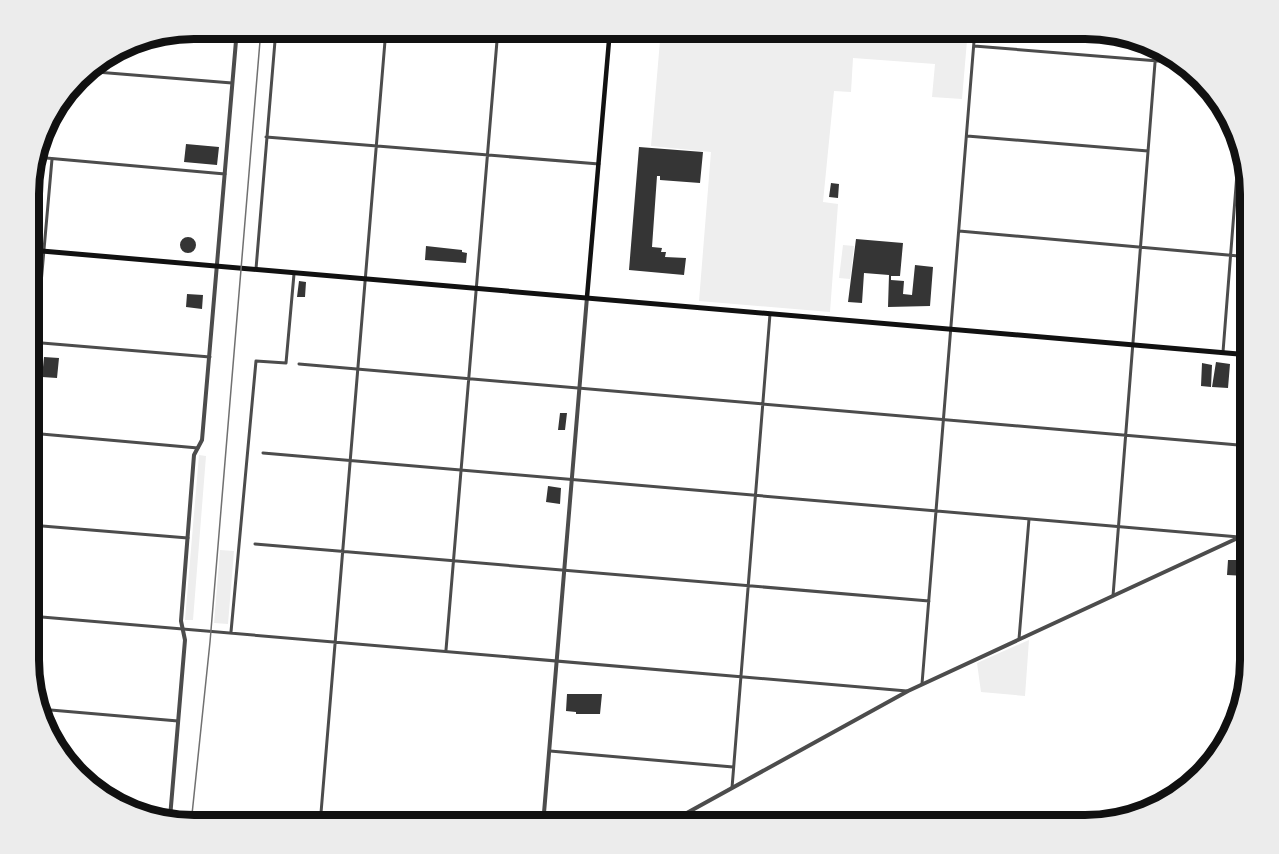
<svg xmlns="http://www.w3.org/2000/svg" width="1279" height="854" viewBox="0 0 1279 854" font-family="'Roboto Serif',serif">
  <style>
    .green { fill: #eee }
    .building { fill: #353535 }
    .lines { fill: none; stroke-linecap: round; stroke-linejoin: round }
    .minor { stroke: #4c4c4c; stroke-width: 3 }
    .tertiary { stroke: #4c4c4c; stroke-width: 4 }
    .secondary { stroke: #111; stroke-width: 4.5 }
    .primary { stroke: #111; stroke-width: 5 }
    .rail { stroke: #707070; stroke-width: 1.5 }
    .rim { fill: none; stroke: #111; stroke-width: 8 }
  </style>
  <rect width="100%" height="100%" fill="#fff"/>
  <path class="green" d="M661,29H968L962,99L932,97L935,64L853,58L851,92L834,91L823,202L838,204L830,312L699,301L711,152L651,146Z
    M843,245L854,246L850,279L839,278Z
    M199,455L206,456L193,620H185Z
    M220,550L234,551L228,624L214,623Z
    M1029,640L1025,696L981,692L977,663Z"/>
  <path class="building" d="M186,144L219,147L217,165L184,162Z
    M639,147L703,152L700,183L660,180V176H657L652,247L662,248L661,252H666L665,257L686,258L684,275L629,270Z
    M831,183L839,184L838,198L829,197Z
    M180 245a8 8 0 1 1 16 0a8 8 0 1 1-16 0Z
    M856,239L903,243L900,276H891V280L904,281L903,294L912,295L915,265L933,267L930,306L888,307L889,275L864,273L862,303L848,302Z
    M426,246L462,250V252L467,253L466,263L425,260Z
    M299,281L306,282L305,297H297Z
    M187,294L203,295L202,309L186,307Z
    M44,357L59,358L57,378L42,377Z
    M1216,362L1230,364L1228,388L1212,387Z
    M1202,363L1212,365L1211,387L1201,386Z
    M560,413H567L565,430H558Z
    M548,486L561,488L560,504L546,502Z
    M1246,554H1250V595L1242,594L1246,576L1227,575L1228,560H1245Z
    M1243,620H1250V638L1241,637Z
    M567,694H602L600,714H576V712L566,711Z"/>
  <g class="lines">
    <path class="minor" d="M974,46L1183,63
      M84,71L232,83
      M967,136L1148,151
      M266,137L599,164
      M35,157L225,174
      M959,231L1250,257
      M256,269L276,29
      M30,342L210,357
      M1223,352L1239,148
      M299,364L1250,446
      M30,408L52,159
      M30,433L198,448
      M263,453L1239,537
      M30,525L188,538
      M255,544L929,601
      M1113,596L1156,50
      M30,616L907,691
      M231,632L256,361L286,363L294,274
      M1019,639L1029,519
      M446,650L498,29
      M922,684L975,29
      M39,709L178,721
      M550,751L733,767
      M732,788L770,314
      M137,808L171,811
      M320,825L386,29"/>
    <path class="tertiary" d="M170,818L185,640L181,621L194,455L202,440L237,29
      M543,825L587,297
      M665,825L908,691L1240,537H1250"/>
    <path class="secondary" d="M587,297L610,29"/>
    <path class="primary" d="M30,250L1250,355"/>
    <path class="rail" d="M191,824L210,642L261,29"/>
  </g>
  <path d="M0 0H1279V854H0ZM194 39H1085A155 155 0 0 1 1240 194V660A155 155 0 0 1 1085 815H194A155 155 0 0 1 39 660V194A155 155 0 0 1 194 39Z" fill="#ececec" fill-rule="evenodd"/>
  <path class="rim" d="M194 39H1085A155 155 0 0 1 1240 194V660A155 155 0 0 1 1085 815H194A155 155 0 0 1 39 660V194A155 155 0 0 1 194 39Z"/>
</svg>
